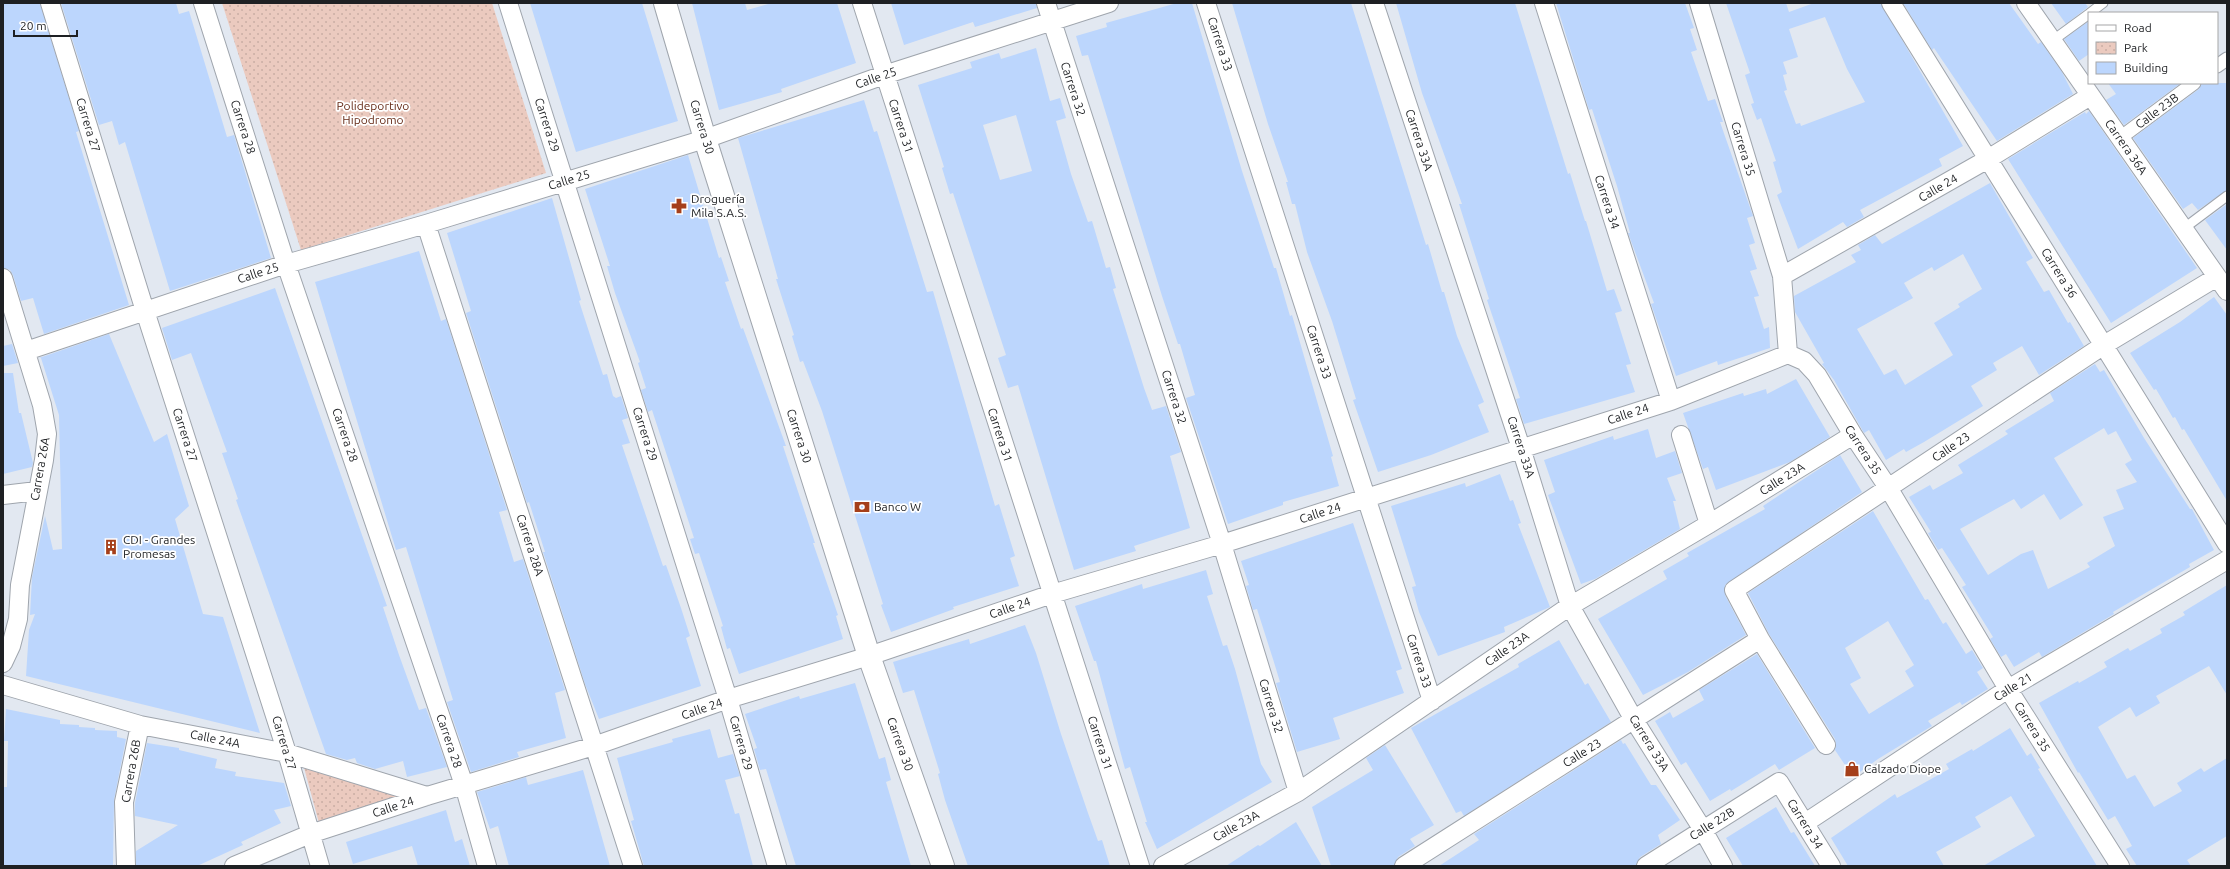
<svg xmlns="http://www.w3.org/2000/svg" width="2230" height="869" viewBox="0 0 2230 869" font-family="Ubuntu,sans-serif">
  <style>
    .park { fill: url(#park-dots) }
    .building { fill: #bcd6fd; fill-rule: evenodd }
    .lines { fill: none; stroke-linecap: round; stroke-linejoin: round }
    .service-casing { stroke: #9fa5ad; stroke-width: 11 }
    .pedestrian-casing { stroke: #9fa5ad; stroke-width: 15 }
    .minor-casing { stroke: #9fa5ad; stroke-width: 20 }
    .tertiary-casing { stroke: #9fa5ad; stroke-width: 24 }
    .service { stroke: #fff; stroke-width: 9 }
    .pedestrian { stroke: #fff; stroke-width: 13 }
    .minor { stroke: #fff; stroke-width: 18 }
    .tertiary { stroke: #fff; stroke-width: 22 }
    .labels { text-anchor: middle; stroke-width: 3.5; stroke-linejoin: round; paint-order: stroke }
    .street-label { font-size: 12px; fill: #1e2023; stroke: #fff }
    .park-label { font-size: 12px; fill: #652a16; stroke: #fff }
    .poi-label { font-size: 12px; fill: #1e2023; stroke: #fff; text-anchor: start }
  </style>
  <defs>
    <pattern id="park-dots" width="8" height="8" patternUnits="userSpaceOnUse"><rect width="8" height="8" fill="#ebcabf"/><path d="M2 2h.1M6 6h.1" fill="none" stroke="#c9ada4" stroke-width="1.8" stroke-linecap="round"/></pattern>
  </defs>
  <rect width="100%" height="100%" fill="#e2e8f1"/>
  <path class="park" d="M222,3H492L546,173L301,250Z
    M303,764L416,795L319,823Z"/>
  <path class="building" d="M3,3H40L79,131L76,132L129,305L44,334L33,298L21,301L13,275L10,270L3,268Z
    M61,3H176L179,14L189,11L227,137L234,135L271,258L170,291L125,142L119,145L112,121L99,125Z
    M530,3H642L678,121L576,152Z
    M692,3H745L747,10L772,3H837L856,63L781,89L782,92L719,110Z
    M891,3H1036L1037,8L975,27L973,22L904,45Z
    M1177,3H1192L1242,171L1274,268H1276L1290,316L1292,315L1333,456L1331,457L1339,486L1283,502V505L1228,524L1186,398L1195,395L1180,344H1178L1162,296L1088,55L1082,56L1076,36L1107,27L1106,23Z
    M1232,3H1351L1426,245L1428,244L1442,292H1444L1457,336L1484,402L1478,405L1489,432L1431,455L1378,472L1353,400L1356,399L1332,321L1307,252L1295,204H1292L1286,182H1288L1268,124Z
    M1396,3H1515L1568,174L1570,173L1585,221H1586L1607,291L1614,289L1622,311L1615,313L1631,364L1626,365L1635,392L1524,424L1516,399L1520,398L1487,300L1489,299L1459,204H1462L1422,93Z
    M1556,3H1685L1694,28L1690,29L1697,50L1691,52L1708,101L1715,99L1723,122H1720L1753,216L1747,218L1755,243L1749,245L1757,269L1750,271L1759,296L1754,297L1764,329L1769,327L1770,348L1718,365L1717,361L1676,376L1651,304L1654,303L1628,233H1630L1617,186L1592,109L1589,110Z
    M1726,3H1786L1789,12L1814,3H1881L1963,146L1939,159L1942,166L1860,210L1864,217L1847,227L1843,222L1798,249L1777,195L1782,192L1773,162L1776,161L1761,118L1757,120L1751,104L1754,103L1745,75L1750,73ZM1825,17L1847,69L1865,102L1801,126L1800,123L1796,124L1784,91L1787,90L1783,75L1787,74L1783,62L1798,57L1789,29Z
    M1903,3H2009L2038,44L2041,42L2062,72L2073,94L1997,141L1934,48L1932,50Z
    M2051,3H2085L2088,7L2066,24Z
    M2089,21V54L2079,61L2064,39Z
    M1036,48L1050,101L1060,98L1066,118L1056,121L1071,174L1088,222L1092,221L1106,268L1110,267L1116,288L1113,289L1144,388L1152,410L1166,406L1181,452L1170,456L1190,528L1134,546L1136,551L1074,570L1018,385L1008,388L998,358L1006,355L953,193L950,194L942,168L944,167L918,85L972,68L970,62L999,53L1001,59ZM1016,115L1032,171L1000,180L983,125Z
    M2108,83H2181L2124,125L2106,100L2116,94Z
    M2202,83H2227V190L2198,210L2192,203L2183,209L2133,138L2199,89Z
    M864,100L874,132L877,131L927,292L933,291L995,506L999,504L1015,556L1010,558L1019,586L953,607L954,609L891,632L881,605L883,604L822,411L803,361L800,362L792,336L794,335L776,279H778L771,254L738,138Z
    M2089,111L2197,268L2111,323L2008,159L2085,112L2086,114Z
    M688,155L719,258L721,257L729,281L725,282L741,329L743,328L786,446H783L815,543H813L838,615L836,616L843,639L739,674L730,648L727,649L721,627L723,626L699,553L695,554L690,539L694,538L652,410L648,412L641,390L646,388L638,363L640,362L615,293L607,266H610L585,189Z
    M1990,183L2033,258L2026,262L2044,292L2049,290L2068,323L2070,322L2084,346L2039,375L2022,346L1993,363L1997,370L1971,386L1983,406L1924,442L1906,452L1904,449L1886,460L1869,430L1864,433L1834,380L1822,364L1824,363L1795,312L1794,296L1856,262L1851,255L1861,250L1858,245L1875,235L1882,244ZM1963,254L1982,289L1958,304L1960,307L1934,323L1953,355L1905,385L1896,369L1884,375L1857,329L1913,298L1904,283L1932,267L1934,271Z
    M552,198L581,300L579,301L603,375L607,374L613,396L616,398L621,396L628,418L622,420L630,443L622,445L663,566L666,565L681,608L690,636L686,638L701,686L599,719L585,684L543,552H545L529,502L527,503L466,313L471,311L447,233Z
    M2227,204V250L2205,220Z
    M419,251L441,321L446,319L507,510L499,512L514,562L523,559L565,690L555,693L566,738L517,752L519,757L471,772L447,702L453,700L406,547L396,550L315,282Z
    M275,288L387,606L383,607L399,655L419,710L426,708L447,767L407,777L403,761L375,769L357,763L355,758L347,760L326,754L236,500L238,499L222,453L227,452L191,353L172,360L162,328Z
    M2214,297L2227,315V501L2184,429L2182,430L2175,417L2173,418L2156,389L2154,390L2130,353L2180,322Z
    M109,334L154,442L167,434L189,506L175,519L203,614L223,617L260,733L26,676L29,630L35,614L30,615L32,577L45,516L53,550L62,549L59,415L41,358H39Z
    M12,344L18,363L3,366V346Z
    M2095,364L2100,372L2104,370L2144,438L2190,509H2192L2214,550L2189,564L2190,567L2113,612L2114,614L2042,657L2039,652L2014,667L2006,654L2001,657L1990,639L1993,637L1962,587L1966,585L1942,548L1938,550L1928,533L1931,532L1909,497L1930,485L1933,490L1963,473L1958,465L2008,434L2005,431L2054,401L2050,393ZM2104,428L2108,435L2116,431L2132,460L2125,464L2137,482L2116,490L2124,509L2103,517L2115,546L2087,563L2090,567L2048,589L2033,550L2021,554L1988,575L1960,529L2014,499L2021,509L2044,494L2060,520L2083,505L2054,458Z
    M3,373H13L19,413H21L33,463L32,467L3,474Z
    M1796,379L1830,437L1790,462L1716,490L1708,467L1703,469L1683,413L1743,393L1744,396L1766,389L1767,394Z
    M1648,429L1656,458L1675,451L1682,473L1667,478L1676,501H1673L1680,529L1595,579L1581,584L1548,495L1555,492L1544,460L1613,436L1614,440Z
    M1840,455L1862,492L1725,585V595L1746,635L1688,672L1643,695L1598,619L1667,579L1663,571L1689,556L1687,553L1765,509L1763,506Z
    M1500,474L1510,501L1513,500L1521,523L1518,524L1550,607L1504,627L1505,632L1438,656L1419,612L1412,587L1416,586L1391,506L1465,483L1466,487Z
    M1873,511L1925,600L1928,599L1943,624L1946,622L1966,654L1972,650L1983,668L1977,672L1988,689L1962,705L1960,702L1928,721L1932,726L1878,759L1853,777L1835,750L1836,745L1835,739L1769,634L1748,593ZM1888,621L1914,665L1905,671L1914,686L1869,714L1850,684L1861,678L1845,648Z
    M1353,523L1402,669L1396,671L1404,693L1333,718L1340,739L1297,752L1276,683L1280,682L1273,659L1257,609L1253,610L1246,586L1249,585L1241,561Z
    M1206,570L1213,594L1207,596L1223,646L1227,645L1235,669L1261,764L1272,782L1157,849L1145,822H1147L1130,767L1125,769L1096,661H1094L1075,606L1142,584L1143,589Z
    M2227,585V695L2209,666L2156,696L2160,703L2136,717L2130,707L2098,727L2127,779L2135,775L2154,807L2182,791L2177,783L2201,768L2204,772L2227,758V836L2187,860L2191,866H2137L2126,849L2132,846L2115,816L2108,820L2079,772L2078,773L2039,703L2078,681L2079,683L2107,667L2104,662L2128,648L2130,651L2162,633L2160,629L2185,615L2183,612Z
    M1025,625L1036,653L1061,734L1088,813L1098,841L1102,840L1110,866H968L945,800L938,774L940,773L914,690L903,693L893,662L969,639L970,644Z
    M1559,640L1585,685L1588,683L1611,722L1464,816L1461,811L1456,813L1411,728L1519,667L1518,664Z
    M1757,654L1815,748L1779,770L1775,764L1731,791L1730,789L1710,801L1686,762L1681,765L1655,721L1670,712L1673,718L1704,700L1699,690Z
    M855,683L879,759L885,757L891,780L886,782L911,866H796L766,769L760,770L754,749L757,748L745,714L799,696L800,699Z
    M6,709L60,720V724L79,725V727L95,728V730L117,731V737L126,739L114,800L113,866L115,864V866H3L4,787H7L8,741H4Z
    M2010,728L2027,756L2031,753L2040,768L2038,769L2097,866H1983L2035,836L2011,796L1975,817L1981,827L1936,852L1944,866H1848L1831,838L1895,794L1897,798L1949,769L1946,764L1972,749L1973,751Z
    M710,729L718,758L733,754L740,776L725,780L735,814L739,813L753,866H644L631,821L634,820L617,758L673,742L672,739Z
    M1621,740L1623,744L1625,743L1651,785H1656L1680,820L1658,835L1661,844L1640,857L1636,866H1439L1479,840L1474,834Z
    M147,743L179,748V750L217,759L215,768L236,772L235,776L284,783L291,806L274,810L281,823L241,842L243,845L197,866H136V851L178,825L135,816V803Z
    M1385,745L1434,825L1410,839L1415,846L1398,857L1394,866H1331L1312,807L1373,770L1366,758Z
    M583,770L610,866H509L498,826L490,829L477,792L526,777L528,785Z
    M1776,807L1791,833L1794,832L1815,866H1743L1726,838Z
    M446,810L455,842L462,839L470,866H418L412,846L353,864L346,842Z
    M1296,822L1322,866H1226L1258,845L1260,846Z"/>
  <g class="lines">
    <defs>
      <path id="service" d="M2090,13L2103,3
        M2052,41L2089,14
        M2183,229L2227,196"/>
      <path id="pedestrian" d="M2217,66L2227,59
        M2120,138L2194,83"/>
      <path id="minor" d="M50,3L145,311L287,753L320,866
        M203,3L286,264L464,785L487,866
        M508,3L728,699L777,866
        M862,3L1140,866
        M1046,3L1222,544L1298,792
        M1206,3L1432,701
        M1374,3L1521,448L1570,606L1634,720L1703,830L1723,866
        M1544,3L1671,401
        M1699,3L1782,276L1788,354
        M1891,3L2227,544
        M2026,3L2227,291
        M426,224L633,866
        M1782,276L1988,159L2090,96
        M3,278L42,405L47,434L44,460L20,585L18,619L11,646L3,663
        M26,351L286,264L426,224L705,139L884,75L1109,3
        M1788,354L1804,361L1817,375L1853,435L1889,489L2008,689L2120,866
        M1681,435L1709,524
        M3,495L37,491
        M3,685L140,725L287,753L427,796
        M1826,745L1760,639L1734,590L2104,345L2217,277
        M1805,823L2008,689L2227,560
        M126,866L124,802L140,725
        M234,866L310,834L427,796L594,746L728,699L869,656L1052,594L1222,544L1671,401L1788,354
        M1163,866L1298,792L1570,606L1709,524L1853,435
        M1404,866L1760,639
        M1646,866L1779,782L1831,866"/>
      <path id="tertiary" d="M665,3L705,139L869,656L943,866"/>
    </defs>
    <use href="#service" class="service-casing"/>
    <use href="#pedestrian" class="pedestrian-casing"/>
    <use href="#minor" class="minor-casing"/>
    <use href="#tertiary" class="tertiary-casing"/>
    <use href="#service" class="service"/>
    <use href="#pedestrian" class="pedestrian"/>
    <use href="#minor" class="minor"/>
    <use href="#tertiary" class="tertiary"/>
  </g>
  <defs>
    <symbol id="pharmacy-bare" viewBox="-9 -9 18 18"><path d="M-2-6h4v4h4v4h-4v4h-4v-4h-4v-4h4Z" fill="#a53f1a" stroke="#fff" stroke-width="2.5" paint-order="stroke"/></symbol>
    <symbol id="bank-bare" viewBox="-9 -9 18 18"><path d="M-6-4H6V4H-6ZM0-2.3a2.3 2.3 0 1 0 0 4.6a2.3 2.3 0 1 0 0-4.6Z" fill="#a53f1a" stroke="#fff" stroke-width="2.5" paint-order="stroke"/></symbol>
    <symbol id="building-bare" viewBox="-9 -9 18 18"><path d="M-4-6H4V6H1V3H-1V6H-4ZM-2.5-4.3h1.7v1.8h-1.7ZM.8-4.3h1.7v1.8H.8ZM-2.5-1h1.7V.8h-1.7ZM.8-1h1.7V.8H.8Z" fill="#a53f1a" stroke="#fff" stroke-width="2.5" paint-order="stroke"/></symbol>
    <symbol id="shop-bare" viewBox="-9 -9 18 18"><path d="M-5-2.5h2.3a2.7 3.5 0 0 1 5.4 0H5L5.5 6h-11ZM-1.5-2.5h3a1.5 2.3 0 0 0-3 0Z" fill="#a53f1a" stroke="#fff" stroke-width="2.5" paint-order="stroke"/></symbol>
  </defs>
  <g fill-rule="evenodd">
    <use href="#pharmacy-bare" x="668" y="195" width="22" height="22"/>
    <use href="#bank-bare" x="851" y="496" width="22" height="22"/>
    <use href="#building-bare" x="100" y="536" width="22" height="22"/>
    <use href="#shop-bare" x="1841" y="758" width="22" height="22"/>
  </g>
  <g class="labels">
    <g class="street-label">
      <text transform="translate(1220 44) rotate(72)" y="4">Carrera 33</text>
      <text transform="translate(876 78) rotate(-19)" y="4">Calle 25</text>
      <text transform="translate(1073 89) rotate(72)" y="4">Carrera 32</text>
      <text transform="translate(2157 111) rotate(-37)" y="4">Calle 23B</text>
      <text transform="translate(88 125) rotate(73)" y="4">Carrera 27</text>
      <text transform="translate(547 125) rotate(72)" y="4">Carrera 29</text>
      <text transform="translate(901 126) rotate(72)" y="4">Carrera 31</text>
      <text transform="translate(243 127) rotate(72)" y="4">Carrera 28</text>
      <text transform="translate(702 127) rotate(73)" y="4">Carrera 30</text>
      <text transform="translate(1419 140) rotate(72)" y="4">Carrera 33A</text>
      <text transform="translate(2126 147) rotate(55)" y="4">Carrera 36A</text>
      <text transform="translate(1743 149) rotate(73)" y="4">Carrera 35</text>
      <text transform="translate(569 180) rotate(-17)" y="4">Calle 25</text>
      <text transform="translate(1938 188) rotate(-30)" y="4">Calle 24</text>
      <text transform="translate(1607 202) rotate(72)" y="4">Carrera 34</text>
      <text transform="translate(258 273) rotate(-18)" y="4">Calle 25</text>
      <text transform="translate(2059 273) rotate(58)" y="4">Carrera 36</text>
      <text transform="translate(1319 352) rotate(72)" y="4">Carrera 33</text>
      <text transform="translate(1174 397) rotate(72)" y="4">Carrera 32</text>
      <text transform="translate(1628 414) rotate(-18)" y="4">Calle 24</text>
      <text transform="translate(645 434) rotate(72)" y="4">Carrera 29</text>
      <text transform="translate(185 435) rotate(72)" y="4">Carrera 27</text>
      <text transform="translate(345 435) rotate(71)" y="4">Carrera 28</text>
      <text transform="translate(1000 435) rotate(72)" y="4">Carrera 31</text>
      <text transform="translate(799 436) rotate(72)" y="4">Carrera 30</text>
      <text transform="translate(1521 447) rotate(72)" y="4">Carrera 33A</text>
      <text transform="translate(1951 447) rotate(-34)" y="4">Calle 23</text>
      <text transform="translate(1863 450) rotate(57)" y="4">Carrera 35</text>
      <text transform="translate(40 469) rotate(-80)" y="4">Carrera 26A</text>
      <text transform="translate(1782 479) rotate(-32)" y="4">Calle 23A</text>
      <text transform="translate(1320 513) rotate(-18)" y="4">Calle 24</text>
      <text transform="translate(530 545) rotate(72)" y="4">Carrera 28A</text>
      <text transform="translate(1010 608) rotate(-19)" y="4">Calle 24</text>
      <text transform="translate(1507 649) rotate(-35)" y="4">Calle 23A</text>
      <text transform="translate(1419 661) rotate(72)" y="4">Carrera 33</text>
      <text transform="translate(2013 687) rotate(-32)" y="4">Calle 21</text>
      <text transform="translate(1271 706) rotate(73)" y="4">Carrera 32</text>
      <text transform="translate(702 709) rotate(-19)" y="4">Calle 24</text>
      <text transform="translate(2032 727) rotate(58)" y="4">Carrera 35</text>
      <text transform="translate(215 739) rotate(11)" y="4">Calle 24A</text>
      <text transform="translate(449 741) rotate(71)" y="4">Carrera 28</text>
      <text transform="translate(284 743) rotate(73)" y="4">Carrera 27</text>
      <text transform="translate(741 743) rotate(74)" y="4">Carrera 29</text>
      <text transform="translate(1100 743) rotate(72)" y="4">Carrera 31</text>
      <text transform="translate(1649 743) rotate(58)" y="4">Carrera 33A</text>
      <text transform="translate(900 744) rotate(70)" y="4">Carrera 30</text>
      <text transform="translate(1582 753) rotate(-32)" y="4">Calle 23</text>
      <text transform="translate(131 771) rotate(-80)" y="4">Carrera 26B</text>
      <text transform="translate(393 807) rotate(-18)" y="4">Calle 24</text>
      <text transform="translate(1712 824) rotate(-32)" y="4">Calle 22B</text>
      <text transform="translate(1805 824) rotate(58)" y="4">Carrera 34</text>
      <text transform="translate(1236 826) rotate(-29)" y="4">Calle 23A</text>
    </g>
    <g class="park-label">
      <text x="373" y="110">Polideportivo<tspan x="373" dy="14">Hipodromo</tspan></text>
    </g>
    <g class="poi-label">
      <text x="691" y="203">Droguería<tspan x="691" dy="14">Mila S.A.S.</tspan></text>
      <text x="874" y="511">Banco W</text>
      <text x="123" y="544">CDI - Grandes<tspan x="123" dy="14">Promesas</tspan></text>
      <text x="1864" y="773">Calzado Diope</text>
    </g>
  </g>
  <rect width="2230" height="869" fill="none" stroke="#1e2023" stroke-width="8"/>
  <rect x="2088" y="12" width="130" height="72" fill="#ffffff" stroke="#a5a6a7"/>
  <rect x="2096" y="25" width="20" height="6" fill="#ffffff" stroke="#a5a6a7"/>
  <text x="2124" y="32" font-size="12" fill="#1e2023">Road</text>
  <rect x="2096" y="42" width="20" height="12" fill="url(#park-dots)" stroke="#a5a6a7"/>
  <text x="2124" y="52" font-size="12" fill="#1e2023">Park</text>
  <rect x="2096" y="62" width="20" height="12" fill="#bcd6fd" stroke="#a5a6a7"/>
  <text x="2124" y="72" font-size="12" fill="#1e2023">Building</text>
  <path d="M14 30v6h63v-6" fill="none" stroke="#1e2023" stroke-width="2"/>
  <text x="20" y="30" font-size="12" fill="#1e2023" stroke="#ffffff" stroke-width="3" paint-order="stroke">20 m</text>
</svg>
